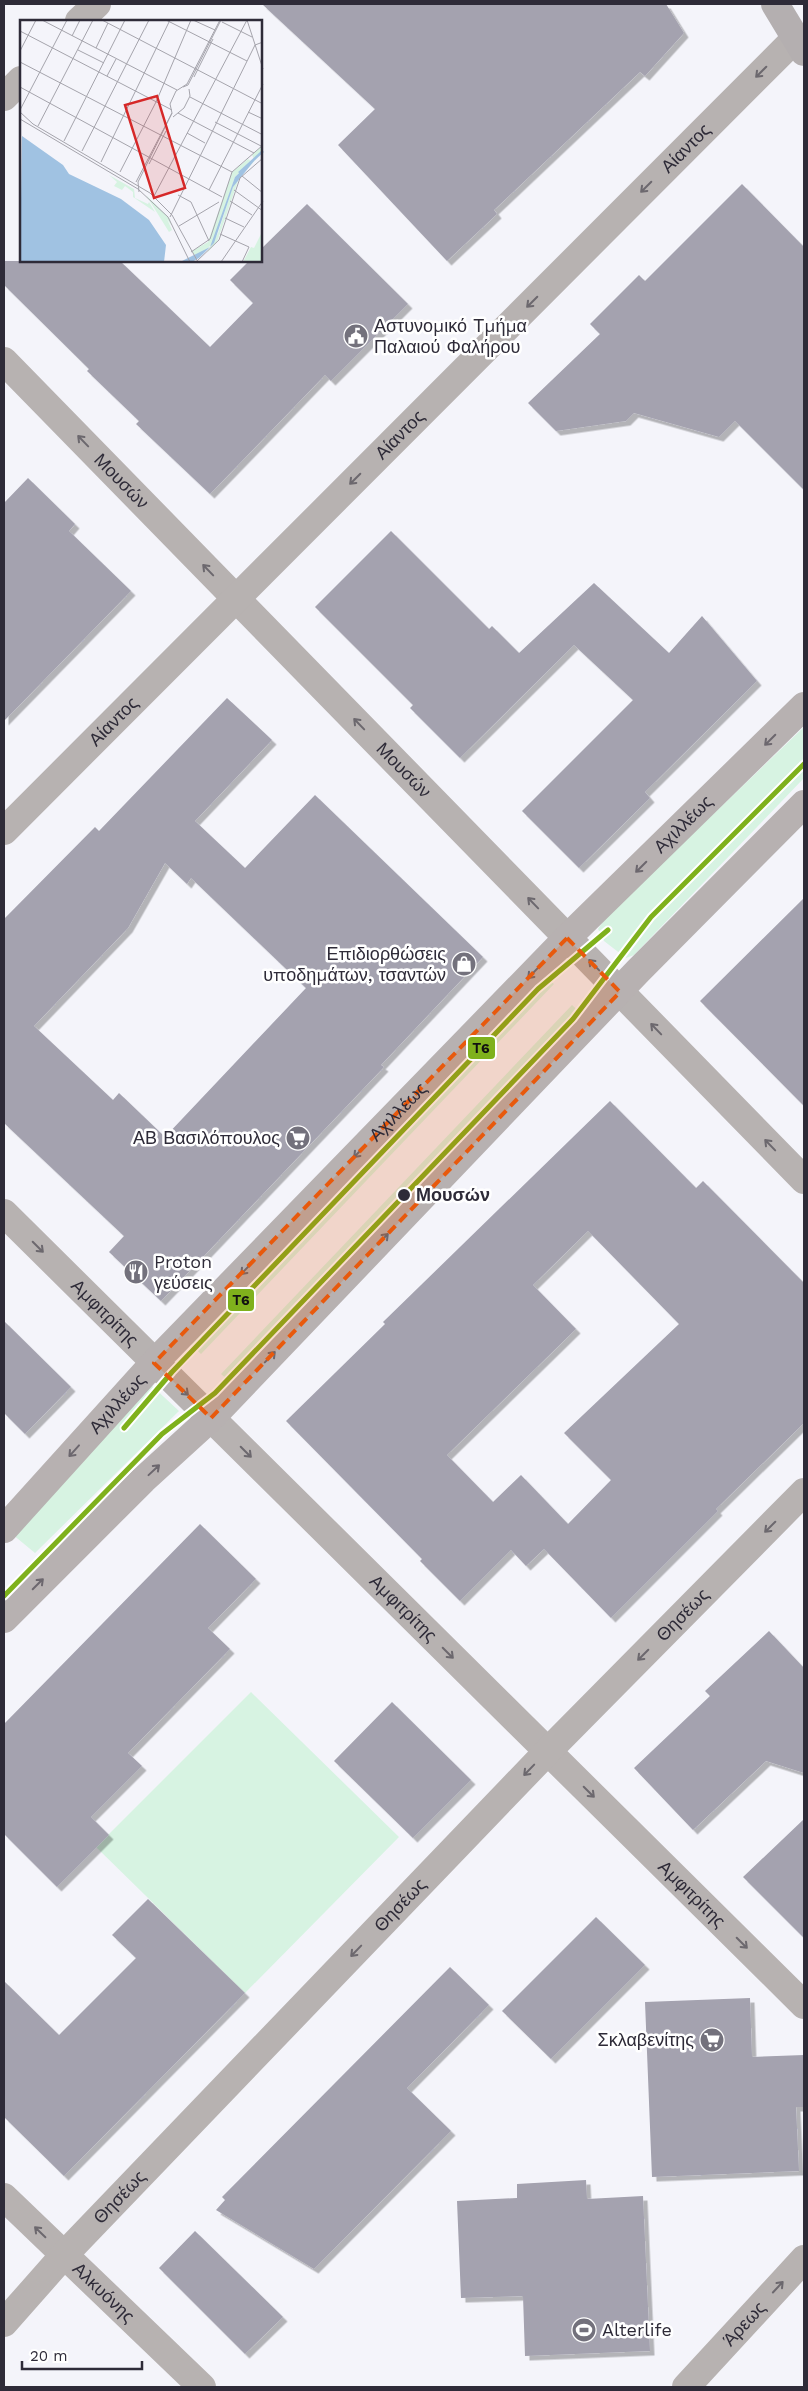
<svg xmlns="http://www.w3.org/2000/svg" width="808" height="2391" viewBox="0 0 808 2391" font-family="'Work Sans',sans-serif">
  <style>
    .green { fill: #d7f3e2 }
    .building { fill: #a4a2af; fill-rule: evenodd; filter: url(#shadow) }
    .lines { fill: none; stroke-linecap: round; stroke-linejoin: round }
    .street { stroke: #b7b2b1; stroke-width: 28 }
    .secondary { stroke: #b7b1b1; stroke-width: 28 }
    .highway { stroke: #b4afb0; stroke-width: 28 }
    .tram-1-casing { stroke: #fff; stroke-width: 9 }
    .tram-1 { stroke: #7fb11c; stroke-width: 5 }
    .oneway { stroke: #6c686e }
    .oneway2 { stroke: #6c676e }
    .marked { fill: #e8590c; fill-opacity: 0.2; stroke: #e8590c; stroke-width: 4; stroke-dasharray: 10 6; stroke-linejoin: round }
    .stop-dot { fill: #2e2b38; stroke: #fff; stroke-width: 2 }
    .labels { text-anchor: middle; stroke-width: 5; stroke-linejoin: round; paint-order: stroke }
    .street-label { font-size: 18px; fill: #2e2b38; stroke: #fff }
    .poi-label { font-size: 18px; fill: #2e2b38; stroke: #fff; text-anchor: start }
    .stop-label { font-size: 18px; font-weight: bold; fill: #2e2b38; stroke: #fff; text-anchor: start }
    .inset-river { fill: none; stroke: #a0c2e2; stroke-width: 2.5 }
    .inset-road { fill: none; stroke: #a5a4ac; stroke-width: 1 }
    .view { fill: #d62828; fill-opacity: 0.15; stroke: #d62828; stroke-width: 2.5 }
    .inset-edge { fill: none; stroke: #2e2b38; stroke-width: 2.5 }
    .line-badge { stroke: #fff; stroke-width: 2 }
    .pale-badge-label { font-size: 14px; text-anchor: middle; font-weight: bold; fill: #111 }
  </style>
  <defs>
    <filter id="shadow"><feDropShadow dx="4.5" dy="4.5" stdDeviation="0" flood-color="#0004"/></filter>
  </defs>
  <rect width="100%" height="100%" fill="#f4f4fa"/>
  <path class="green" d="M804,727V778L634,955L626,958L604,941L598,929L606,917Z
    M543,974L554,984L201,1354L190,1343Z
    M572,1005L584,1016L233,1384L221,1374Z
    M150,1384L179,1411L35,1553L12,1534Z
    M251,1692L399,1837L245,1993L96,1847Z"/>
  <path class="building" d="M262,4H666L684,33L645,76L640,72L494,210L497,214L447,261L338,145L375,109Z
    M742,184L804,247V490L735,421L719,437L634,413L626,421L556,431L528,403L600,334L590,324L639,275L645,281Z
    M307,204L408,304L331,381L325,375L210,494L136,424L139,421L87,371L89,369L4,285V261H120L210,347L253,303L230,280L249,261H261V249Z
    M28,478L75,524L69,531L131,591L4,721V503Z
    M391,531L489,629L492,626L519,653L594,583L669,653L702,616L757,681L645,792L650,798L579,868L522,811L633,700L574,645L460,758L410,708L413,705L315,607Z
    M227,698L272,740L195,821L245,868L315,795L483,957L381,1065L384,1067L161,1301L109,1252L124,1236L4,1123V919L95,827L99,831ZM165,863L187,884L191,878L306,988L165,1137L119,1093L113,1100L34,1026L128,928Z
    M804,898V1106L700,1001Z
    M610,1101L696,1188L703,1181L804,1283V1423L716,1509L718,1511L611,1618L544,1549L526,1566L511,1550L460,1601L420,1561L422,1559L286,1421L385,1324L383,1322ZM588,1231L679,1324L564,1433L611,1480L568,1524L521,1475L493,1502L447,1455L576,1329L533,1285Z
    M4,1321L71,1387L25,1434L4,1413Z
    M200,1524L256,1579L208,1628L230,1649L128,1753L142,1766L91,1817L109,1835L57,1887L4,1834V1724Z
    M769,1631L804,1668V1773L766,1761L693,1830L634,1768L710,1696L705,1691Z
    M392,1702L471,1780L413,1838L334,1761Z
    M804,1819V1938L743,1877Z
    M148,1899L245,1993L64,2176L4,2117V1981L59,2035L136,1958L112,1935Z
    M596,1917L645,1965L551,2059L502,2011Z
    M450,1967L489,2005L407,2088L451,2131L314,2269L216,2210L225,2200L222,2197Z
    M750,1998L752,2057L804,2055V2107H796L799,2171L652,2177L645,2002Z
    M586,2180L587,2199L643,2196L650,2351L525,2356L523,2296L461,2298L457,2201L517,2198V2184Z
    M195,2231L283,2317L245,2354L159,2268Z"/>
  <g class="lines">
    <g class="street">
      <path d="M79,21L97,4"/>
      <path d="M4,97L21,80"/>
      <path id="s1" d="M4,361L804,1180"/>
      <path id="s2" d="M4,831L796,38"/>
      <path id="s3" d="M4,1213L804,2005"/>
      <path id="s4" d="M4,2197L202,2387"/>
      <path id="s5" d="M4,2323L64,2255L548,1751L804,1492"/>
      <path id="s6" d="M686,2387L804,2259"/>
    </g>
    <g class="secondary">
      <path id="s7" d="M4,1529L154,1363L567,938L804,706"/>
      <path d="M4,1619L143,1480L211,1418L638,971L804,804"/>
    </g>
    <path class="highway" d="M775,4L804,52"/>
    <defs>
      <path id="tram-1" d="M124,1428L172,1372L538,989L608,930
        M4,1596L162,1434L215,1393L573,1019L651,917L804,764"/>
    </defs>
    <use href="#tram-1" class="tram-1-casing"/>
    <use href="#tram-1" class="tram-1"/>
  </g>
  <defs><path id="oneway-shaft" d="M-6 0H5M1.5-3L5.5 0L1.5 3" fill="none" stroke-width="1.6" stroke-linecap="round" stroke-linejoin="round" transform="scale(1.25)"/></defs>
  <g class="oneway">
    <use href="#oneway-shaft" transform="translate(761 72) rotate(135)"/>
    <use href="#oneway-shaft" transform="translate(646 187) rotate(135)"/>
    <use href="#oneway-shaft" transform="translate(532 302) rotate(135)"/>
    <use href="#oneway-shaft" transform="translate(83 441) rotate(-134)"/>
    <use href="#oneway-shaft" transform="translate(355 479) rotate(135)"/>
    <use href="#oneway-shaft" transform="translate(208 570) rotate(-134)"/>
    <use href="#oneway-shaft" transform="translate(359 724) rotate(-134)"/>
    <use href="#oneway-shaft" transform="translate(533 903) rotate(-134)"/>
    <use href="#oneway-shaft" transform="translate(594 965) rotate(-134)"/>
    <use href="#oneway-shaft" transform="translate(656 1029) rotate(-134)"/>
    <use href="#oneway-shaft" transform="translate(770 1145) rotate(-134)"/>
    <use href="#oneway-shaft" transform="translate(38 1247) rotate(45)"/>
    <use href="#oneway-shaft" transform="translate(183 1390) rotate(44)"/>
    <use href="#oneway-shaft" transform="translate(246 1452) rotate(45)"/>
    <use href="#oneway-shaft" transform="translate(770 1527) rotate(135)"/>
    <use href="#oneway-shaft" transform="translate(448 1653) rotate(45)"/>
    <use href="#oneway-shaft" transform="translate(643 1655) rotate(135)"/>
    <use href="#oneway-shaft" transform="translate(529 1770) rotate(134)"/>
    <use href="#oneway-shaft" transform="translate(589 1792) rotate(45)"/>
    <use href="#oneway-shaft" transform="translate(742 1943) rotate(45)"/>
    <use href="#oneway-shaft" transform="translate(356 1951) rotate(134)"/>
    <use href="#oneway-shaft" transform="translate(40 2232) rotate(-136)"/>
    <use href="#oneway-shaft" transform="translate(778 2287) rotate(-47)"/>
  </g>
  <g class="oneway2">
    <use href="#oneway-shaft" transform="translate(770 740) rotate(135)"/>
    <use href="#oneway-shaft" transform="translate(641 867) rotate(135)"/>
    <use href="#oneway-shaft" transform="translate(533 973) rotate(134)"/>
    <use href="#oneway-shaft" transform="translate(359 1152) rotate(134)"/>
    <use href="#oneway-shaft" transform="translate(383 1239) rotate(-46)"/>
    <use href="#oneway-shaft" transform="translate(246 1269) rotate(134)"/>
    <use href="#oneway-shaft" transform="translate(270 1357) rotate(-46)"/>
    <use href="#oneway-shaft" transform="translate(74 1451) rotate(132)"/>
    <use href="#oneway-shaft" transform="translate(154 1470) rotate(-43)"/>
    <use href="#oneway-shaft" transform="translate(38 1584) rotate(-45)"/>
  </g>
  <path class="marked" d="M567,938L620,992L211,1418L154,1363Z"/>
  <defs>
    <symbol id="civic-disc" viewBox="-11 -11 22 22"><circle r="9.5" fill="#73717c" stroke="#fff"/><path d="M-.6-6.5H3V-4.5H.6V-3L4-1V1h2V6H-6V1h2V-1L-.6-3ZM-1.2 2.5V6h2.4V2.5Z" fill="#fff"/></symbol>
    <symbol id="shop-disc" viewBox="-11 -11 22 22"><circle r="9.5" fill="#73717c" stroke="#fff"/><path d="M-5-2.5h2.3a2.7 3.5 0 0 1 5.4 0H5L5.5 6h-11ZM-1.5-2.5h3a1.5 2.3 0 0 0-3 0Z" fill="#fff"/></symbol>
    <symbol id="supermarket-disc" viewBox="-11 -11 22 22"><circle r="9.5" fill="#73717c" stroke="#fff"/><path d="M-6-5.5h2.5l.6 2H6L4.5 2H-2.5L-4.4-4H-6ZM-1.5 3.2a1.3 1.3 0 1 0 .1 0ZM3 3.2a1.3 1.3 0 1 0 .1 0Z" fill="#fff"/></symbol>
    <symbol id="restaurant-disc" viewBox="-11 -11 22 22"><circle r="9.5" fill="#73717c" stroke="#fff"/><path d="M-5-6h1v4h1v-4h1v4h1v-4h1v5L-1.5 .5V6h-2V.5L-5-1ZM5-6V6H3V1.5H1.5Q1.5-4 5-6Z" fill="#fff"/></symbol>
    <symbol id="stadium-disc" viewBox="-11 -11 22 22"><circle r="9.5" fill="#73717c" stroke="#fff"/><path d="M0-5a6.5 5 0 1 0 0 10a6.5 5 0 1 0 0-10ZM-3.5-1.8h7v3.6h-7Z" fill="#fff"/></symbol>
  </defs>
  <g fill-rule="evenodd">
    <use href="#civic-disc" x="342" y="322" width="28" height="28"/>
    <use href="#shop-disc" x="450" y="950" width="28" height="28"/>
    <use href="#supermarket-disc" x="284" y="1124" width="28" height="28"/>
    <use href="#restaurant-disc" x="122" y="1258" width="28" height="28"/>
    <use href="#supermarket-disc" x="698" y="2026" width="28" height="28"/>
    <use href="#stadium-disc" x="570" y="2316" width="28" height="28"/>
  </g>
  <circle class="stop-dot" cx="404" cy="1195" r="7"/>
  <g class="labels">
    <g class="street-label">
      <text dy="6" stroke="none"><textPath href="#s2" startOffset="965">Αίαντος</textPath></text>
      <text dy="6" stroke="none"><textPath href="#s2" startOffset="560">Αίαντος</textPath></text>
      <text dy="6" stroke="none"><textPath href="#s1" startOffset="168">Μουσών</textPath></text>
      <text dy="6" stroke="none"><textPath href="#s2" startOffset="155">Αίαντος</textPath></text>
      <text dy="6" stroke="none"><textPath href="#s1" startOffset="572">Μουσών</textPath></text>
      <text dy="6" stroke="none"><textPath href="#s7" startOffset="979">Αχιλλέως</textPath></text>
      <text dy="6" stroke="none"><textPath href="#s7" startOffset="574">Αχιλλέως</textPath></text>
      <text dy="6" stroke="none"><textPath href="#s3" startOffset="142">Αμφιτρίτης</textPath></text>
      <text dy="6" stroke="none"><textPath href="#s7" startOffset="169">Αχιλλέως</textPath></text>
      <text dy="6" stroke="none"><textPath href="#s3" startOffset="562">Αμφιτρίτης</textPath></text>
      <text dy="6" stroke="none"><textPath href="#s5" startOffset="981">Θησέως</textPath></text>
      <text dy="6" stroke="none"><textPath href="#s3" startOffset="968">Αμφιτρίτης</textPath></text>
      <text dy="6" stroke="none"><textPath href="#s5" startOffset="576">Θησέως</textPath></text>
      <text dy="6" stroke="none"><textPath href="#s5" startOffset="171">Θησέως</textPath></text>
      <text dy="6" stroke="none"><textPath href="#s4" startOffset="138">Αλκυόνης</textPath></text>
      <text dy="6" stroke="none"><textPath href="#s6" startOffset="86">Άρεως</textPath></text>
    </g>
    <g class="poi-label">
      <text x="374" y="332">Αστυνομικό Τμήμα<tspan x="374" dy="21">Παλαιού Φαλήρου</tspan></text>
      <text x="446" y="960" text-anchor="end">Επιδιορθώσεις<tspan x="446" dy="21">υποδημάτων, τσαντών</tspan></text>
      <text x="280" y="1144" text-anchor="end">ΑΒ Βασιλόπουλος</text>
      <text x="154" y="1268">Proton<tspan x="154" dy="21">γεύσεις</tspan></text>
      <text x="694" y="2046" text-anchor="end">Σκλαβενίτης</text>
      <text x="602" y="2336">Alterlife</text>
    </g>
    <g class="stop-label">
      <text x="416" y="1201">Μουσών</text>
    </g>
  </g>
  <g transform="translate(20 20)">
    <rect width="242" height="242" fill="#f4f4fa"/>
    <path d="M242,126V131L215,157L192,224L185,231L174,235L172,231L188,222L212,152L228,139L231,141L234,139L232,135ZM242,133L219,158L197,222L187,233L198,213L213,166L221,154ZM89,155L114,169L115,178L128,184L129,182L135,192L113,177V172L105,166L102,170L94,166L97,162ZM126,175L150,199L151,205L147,199L152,210L149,212ZM242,212V242H223L231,227L234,228Z" fill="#d7f3e2"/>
    <path d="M2,116L43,145L49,154L101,179L129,200L146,225L144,242H0ZM242,131L213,167L194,223L179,238L172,242H160L190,227L215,157Z" fill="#a0c2e2"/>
    <path class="inset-river" d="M219,153L243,131"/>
    <path class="inset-road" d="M22,0L157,70M82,0L243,84M146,0L227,41M173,0L195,10M227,0L243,49M202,2L232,17M0,11L152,90M52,16L60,0M76,28L88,3M58,30L84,43M0,31L16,0M0,42L212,152M87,56L96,39M174,57L193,19M0,67L202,177M163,67L168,65L201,0M170,77L243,115M0,90L47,0M0,92L13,104L130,173L152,195L178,242M228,92L243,99M158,93L234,133M153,97L164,88L170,76L169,69M0,99L118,169L148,197L170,242M195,102L241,126M18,106L73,0M167,113L185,123M44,121L105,0M62,131L129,0M81,142L150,0M129,144L146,111M100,152L136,82L171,0M222,156L243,173M116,162L152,93L150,84L156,71L167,64L200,0M189,170L243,64M214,170L243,191M119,172L118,162L152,93M158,175L171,182L189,221M134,176L227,0M210,181L232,195M150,197L235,25L243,22M205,198L224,207M159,206L199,182M200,214L229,227L222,242M171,232L190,219L212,152L243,125M177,241L199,220L220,158L243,138M201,242L243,181"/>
    <path class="view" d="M137,76L165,168L134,178L105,85Z"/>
    <rect width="242" height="242" class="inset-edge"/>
  </g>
  <g class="line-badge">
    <rect x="467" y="1036" width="29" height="24" rx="5" fill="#7fb11c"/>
    <rect x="227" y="1288" width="28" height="24" rx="5" fill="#7fb11c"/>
  </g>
  <g class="pale-badge-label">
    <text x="481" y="1053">Τ6</text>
    <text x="241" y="1305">Τ6</text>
  </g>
  <rect width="808" height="2391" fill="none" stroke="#2e2b38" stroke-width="10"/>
  <path d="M22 2361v8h120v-8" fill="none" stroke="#2e2b38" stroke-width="2.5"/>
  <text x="30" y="2361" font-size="15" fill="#2e2b38" stroke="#ffffff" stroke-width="4" paint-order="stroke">20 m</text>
</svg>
